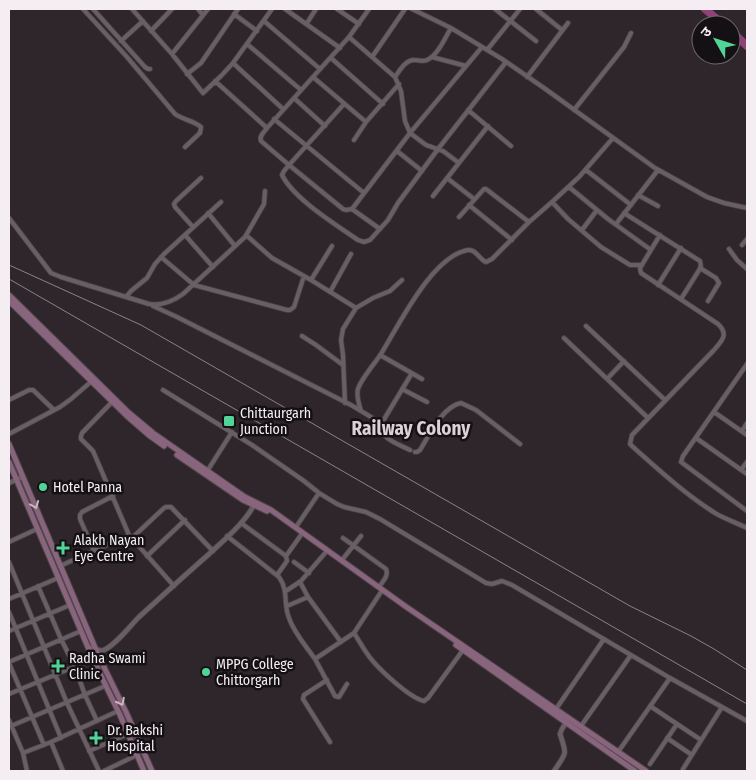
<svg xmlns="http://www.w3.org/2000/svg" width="756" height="780" viewBox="0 0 756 780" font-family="'Fira Sans Condensed','Noto Sans Devanagari',sans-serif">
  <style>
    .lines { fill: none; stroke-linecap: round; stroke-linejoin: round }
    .river { stroke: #8e4277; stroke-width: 8 }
    .minor-casing { stroke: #4c4449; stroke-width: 5.5 }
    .tertiary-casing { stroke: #4c4449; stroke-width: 6 }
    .secondary-casing { stroke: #4c4449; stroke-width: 7 }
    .minor { stroke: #685e64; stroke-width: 4 }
    .tertiary { stroke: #685e64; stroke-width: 4.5 }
    .secondary { stroke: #89647d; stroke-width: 5 }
    .rail { stroke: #8a8287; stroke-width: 1 }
    .oneway { stroke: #c9b6c3 }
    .poi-dot { fill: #52d397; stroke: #141013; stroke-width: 2 }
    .labels { text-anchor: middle; stroke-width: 5; stroke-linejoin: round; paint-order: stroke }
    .poi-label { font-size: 14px; fill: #f4edf1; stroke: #141013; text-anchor: start }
    .district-label { font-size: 19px; font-weight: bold; fill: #ddd1d8; stroke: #141013 }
  </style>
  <rect width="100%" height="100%" fill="#2f262b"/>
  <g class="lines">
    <path class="river" d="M705,9L724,25
      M731,31L747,46"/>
    <defs>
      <path id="minor" d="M83,9L127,57L175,114C183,120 193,120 201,127L200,133L185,147
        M93,9L145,67L148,69H150
        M132,9L172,54L203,93L221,76L233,63L272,9
        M198,9L203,15
        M285,9L340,48
        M337,9L359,24
        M412,9L451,28L502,59L544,88L655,168L707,197L724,203L747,208
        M495,9L536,41
        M536,9L562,30
        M234,14L257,31
        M264,21L320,69
        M307,23L316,9
        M151,31L172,9
        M349,37L369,9
        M121,41L143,21
        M247,44L301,90
        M487,50L520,9
        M172,54L208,9
        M372,57L405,9
        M432,57L466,66
        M331,58L383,104
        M233,63L283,109
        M187,74L201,63L238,9
        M313,77L366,122
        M395,77L401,91L405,121L410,133L426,145L443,151L459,163
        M527,77L568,23
        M215,81L267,128L349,37L395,77C400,70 406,59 415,60C419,60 423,62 427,60C438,55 445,38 451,28
        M294,98L325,126
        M344,104L289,165L343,209L346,210L352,209L410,133L482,47
        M468,110L511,146
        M574,110L624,47L631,33
        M274,119L364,193
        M267,128C264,132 259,136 261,141L289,165L284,171L282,175C294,199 335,224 358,240L364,242L370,240L388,220L398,203L438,149L506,62
        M354,140L366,122L399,84
        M397,151L422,171
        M586,170L631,205
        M447,178L474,199
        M569,187L608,219L651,250
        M638,195L658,206
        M433,196L488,126
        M552,202L568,219L601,247L630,265H642
        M469,205L512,240
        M352,209L380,229
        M208,213L235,246
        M624,213L700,261L701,267L681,299
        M459,217L484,189H486L529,222
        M9,218L51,273L61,277L149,304C162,306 172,302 183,294L245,237L264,204L265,191
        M616,224L658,170
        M193,227L175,207L174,204L176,201L201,178
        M582,230L597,210
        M185,235L213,267
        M246,235L272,258L311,280L356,308
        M660,235L640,268L641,273L718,324C729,334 722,341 714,350L632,435L630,444L633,447C659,470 685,494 715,513C725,519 737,523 747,528
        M742,245L747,239
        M729,249L737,260L747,269
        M161,257L194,285L287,310H290L294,307L304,276
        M700,268L716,278L719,283L708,301
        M311,280L332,246
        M658,285L681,248
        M330,292L351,254
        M126,297L131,291L147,278L155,264L164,254L221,202
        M153,306L177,317L351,405L376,420C381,424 380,430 384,435C390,442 402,446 410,450
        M586,326L665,400
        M302,336L316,345L343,365
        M564,338L648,418
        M380,355L422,379
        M747,364L683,456L681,462L747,511
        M607,379L624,361
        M402,389L427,402
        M163,390L252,445L304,481L319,493L337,504L344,507L366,512L380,519L486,583L492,584L502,581L512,585L670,678L747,721
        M9,400L29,390H33L54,410
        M112,402L82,433L81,436V439L93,451L129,535L174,586
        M345,403L343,355L341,340L343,329L356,308L373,298L390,291L402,280
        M361,411C359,404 356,396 358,389C361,379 375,363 381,354C399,325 432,256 468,250C476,249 479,259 486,262L492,259L529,222L552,202L579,177L613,138
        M714,412L747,435
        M380,426L412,373
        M742,431L747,423
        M9,434L60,407L71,399L93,380
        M696,438L747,474
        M415,452H417L420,450C430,434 442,407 461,403L476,410L520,444
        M741,470L747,462
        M206,473L232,432
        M241,523L286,556
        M296,527L319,493
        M227,536L279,577C289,591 283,604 289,618C294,633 306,646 315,659L354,633L381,592
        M132,538L164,508L166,507H171L213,551
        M343,538L386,569C389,576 383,581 379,587
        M9,542L37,529
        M94,551L80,519V515L82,512L113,496
        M147,556L185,520
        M342,560L361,536
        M9,562L67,703L99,771
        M294,562L309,573
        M60,566L129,535
        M277,575L287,561L286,556L301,535
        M300,582L308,597
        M38,586L61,639L75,667L85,695L97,721
        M286,591L301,581L326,552
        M9,599L58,578
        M287,606L308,597L341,642
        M9,612L61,738
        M9,631L70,605
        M354,633C360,642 365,652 372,660C381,671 410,698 424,701L428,698L463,650
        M315,659L335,696L339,697L347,684
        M9,662L81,631
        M9,663L44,745
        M327,680L304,695L303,699L330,742
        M9,694L93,659
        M650,706L701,740
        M556,709L604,639
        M9,720L23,753L27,771
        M11,726L105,686
        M581,726L631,655
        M667,738L692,755
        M51,742L63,771
        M89,751L128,734
        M618,752L670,678
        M23,753L51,742L118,711
        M650,764L677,724
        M683,769L722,707
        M104,771L137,755"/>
      <path id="tertiary" d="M9,483L22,477
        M88,647L102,651C115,646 129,627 139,617C162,596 185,575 208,555C224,540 246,522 255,503
        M554,771C567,752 567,755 560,734L562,729L567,721"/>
      <path id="secondary" d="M9,295L129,413L153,433L245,497L271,510L405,606L646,771
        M9,301L127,416L150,436L164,446
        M9,444L99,657L126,712L152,771
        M177,455L243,500L267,511
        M9,462L93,659L120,715L144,771
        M456,645L635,771"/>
    </defs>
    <use href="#minor" class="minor-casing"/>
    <use href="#tertiary" class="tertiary-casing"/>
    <use href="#secondary" class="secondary-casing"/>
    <use href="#minor" class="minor"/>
    <use href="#tertiary" class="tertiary"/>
    <use href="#secondary" class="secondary"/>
    <path class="rail" d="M9,265L141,325L630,606L691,636L714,649L747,670
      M9,279L747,704"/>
  </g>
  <defs><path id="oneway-chevron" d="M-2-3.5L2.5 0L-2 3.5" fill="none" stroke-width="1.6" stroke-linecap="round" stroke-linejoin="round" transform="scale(1.25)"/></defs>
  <g class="oneway">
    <use href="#oneway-chevron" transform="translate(35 505) rotate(68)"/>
    <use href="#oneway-chevron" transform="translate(121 702) rotate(63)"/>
  </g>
  <g class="poi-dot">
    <rect x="223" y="415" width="12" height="12" rx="2.5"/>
    <circle cx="43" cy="487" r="5"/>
    <path d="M60.5 540.5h5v5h5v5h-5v5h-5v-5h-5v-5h5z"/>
    <path d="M55.5 658.5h5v5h5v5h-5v5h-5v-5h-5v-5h5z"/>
    <circle cx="206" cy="672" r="5"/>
    <path d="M93.5 730.5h5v5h5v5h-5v5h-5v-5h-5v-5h5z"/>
  </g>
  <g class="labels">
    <g class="poi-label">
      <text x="240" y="418">Chittaurgarh<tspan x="240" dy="16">Junction</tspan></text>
      <text x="53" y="492">Hotel Panna</text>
      <text x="74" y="545">Alakh Nayan<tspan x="74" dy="16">Eye Centre</tspan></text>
      <text x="69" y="663">Radha Swami<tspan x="69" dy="16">Clinic</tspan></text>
      <text x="216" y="669">MPPG College<tspan x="216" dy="16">Chittorgarh</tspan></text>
      <text x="107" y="735">Dr. Bakshi<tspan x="107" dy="16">Hospital</tspan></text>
    </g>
    <g class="district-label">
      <text x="411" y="435">Railway Colony</text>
    </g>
  </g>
  <rect width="756" height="780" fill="none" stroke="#f4edf1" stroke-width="20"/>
  <g transform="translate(716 40) rotate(309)"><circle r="24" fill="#141013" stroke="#6e686c"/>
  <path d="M0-4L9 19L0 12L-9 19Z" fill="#52d397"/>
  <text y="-8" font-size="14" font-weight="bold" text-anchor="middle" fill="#f4edf1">उ</text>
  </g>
</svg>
